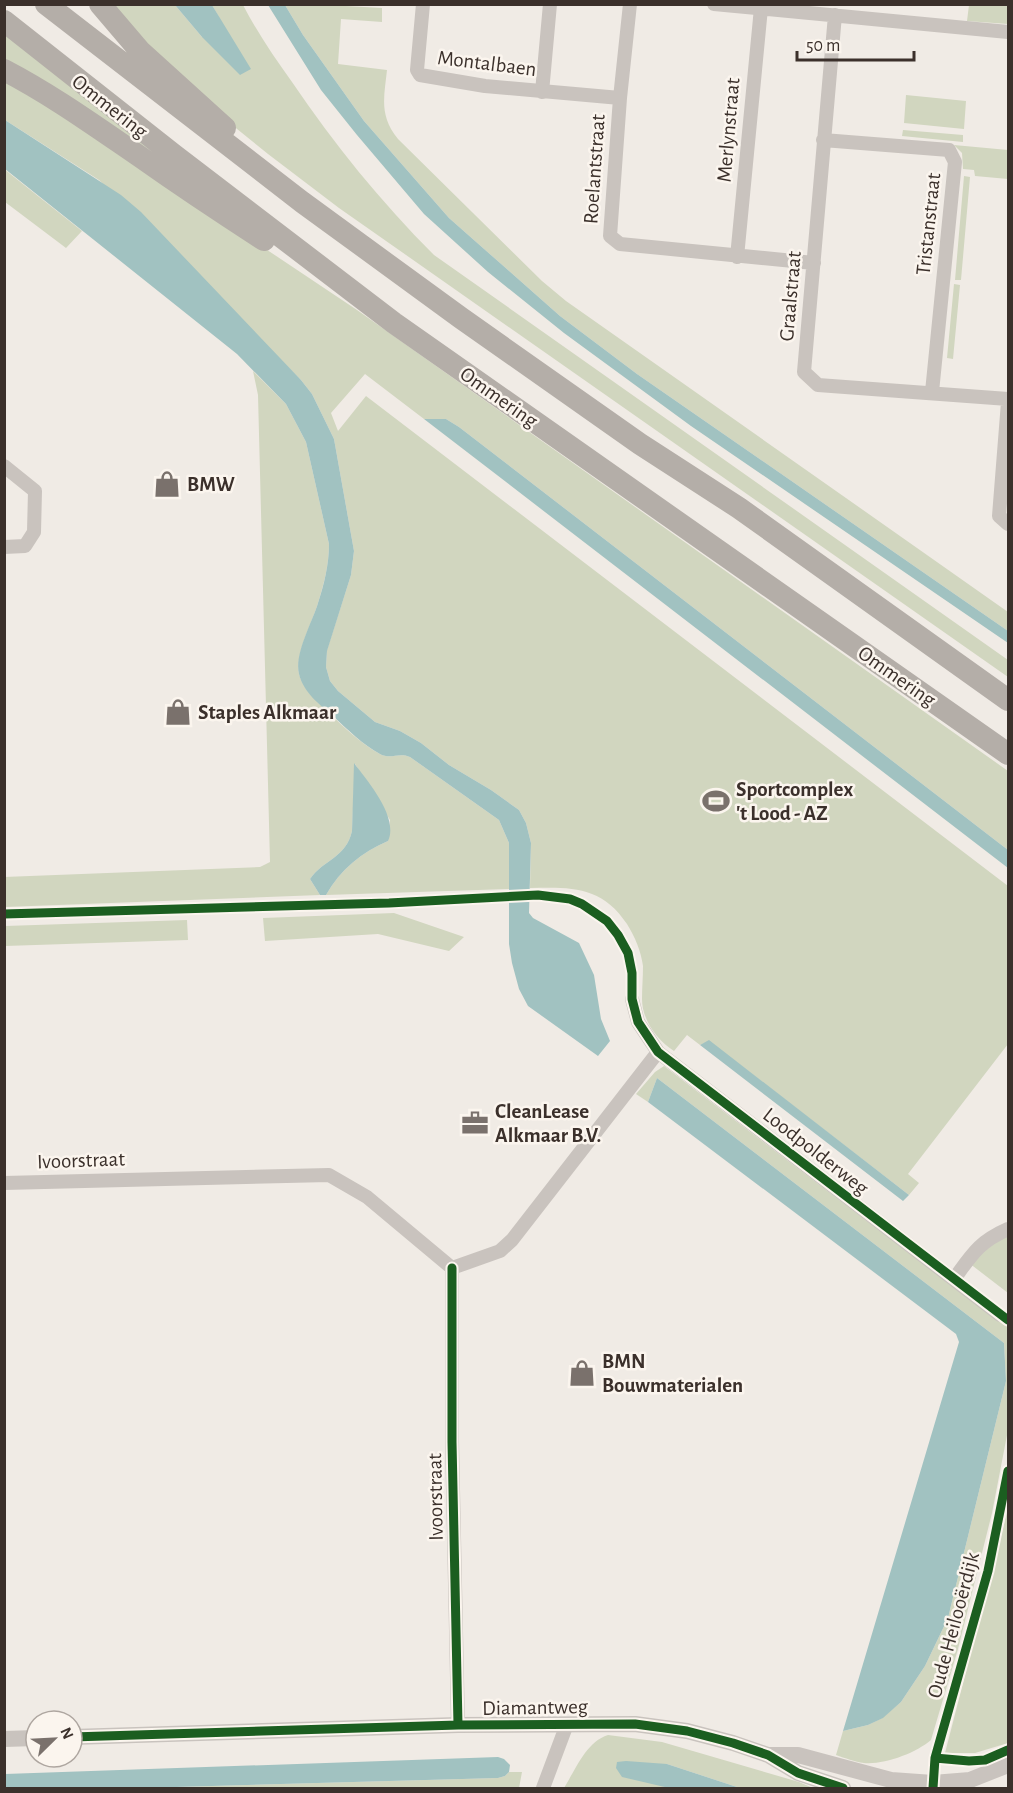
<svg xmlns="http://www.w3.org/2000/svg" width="1013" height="1793" viewBox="0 0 1013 1793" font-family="'Alegreya Sans',sans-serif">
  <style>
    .green { fill: #d1d6bf }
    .water { fill: #a1c2c1 }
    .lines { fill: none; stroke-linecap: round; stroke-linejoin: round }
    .minor { stroke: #c9c3be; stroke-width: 14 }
    .tertiary { stroke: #c9c3be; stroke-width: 16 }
    .trunk { stroke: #b4aea8; stroke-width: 22 }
    .cycleway-casing { stroke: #fbf5ee; stroke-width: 13 }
    .cycleway { stroke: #1b5e20; stroke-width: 9 }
    .labels { text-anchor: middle; stroke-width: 5; stroke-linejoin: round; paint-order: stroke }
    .street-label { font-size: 21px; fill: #3b302b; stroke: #fbf5ee }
    .poi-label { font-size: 21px; font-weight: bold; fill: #3b302b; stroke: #fbf5ee; text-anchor: start }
  </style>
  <rect width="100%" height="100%" fill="#f0ebe5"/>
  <path class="green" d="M109,5H175L202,37L219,17L212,5H243C257,32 274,57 292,82C334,144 381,202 434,255L1008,660V677L339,208L268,154L211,108Z
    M285,5H328L382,8V22L341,19L338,64L387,70C384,98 379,115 398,139L542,281L566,301L1008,612V631L637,374L560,316L449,218L364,121L303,35Z
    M969,5H1008V24L967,21Z
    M4,31L213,195L5,64Z
    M4,74L357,310L1008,771V850L459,427L446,419H424L365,374L331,413L338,431L366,396L1008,886V1044L908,1174L919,1183L909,1195L709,1041L700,1045L687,1035L674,1051C657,1040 642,1020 642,999C642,988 643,977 643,966C641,951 635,937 627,924C602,886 571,887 530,888L531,843L526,823L519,810L491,790L449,765L421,743L400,731L375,722L338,691L330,681L326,667L327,650L351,575L354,551L334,439L312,394L301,380L99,180L5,120Z
    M906,95L966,101L964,129L904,123Z
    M903,130L963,135V142L902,136Z
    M954,145L1008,150V179L975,176L974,170L963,169L962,153Z
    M4,169L82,231L66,248L5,202Z
    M964,176L970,177L961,280H955Z
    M954,284L960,285L953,359L947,358Z
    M253,371L286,404L306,442L329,544C329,564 324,584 318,603C312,623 295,654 299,674C303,690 318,702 329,713C344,727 361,744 380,754C391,760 398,752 410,757L499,820L509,843V889L326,895C340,870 362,852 388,841L390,820L355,764L352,831C346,858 324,859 310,879L320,895L5,907L4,877L260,867L270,862L258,395Z
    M394,913L464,937L449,951L378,934L265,941L263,918Z
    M187,920L188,940L5,946V926Z
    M664,1066L978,1306L1008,1327V1430L992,1513L958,1649L931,1740C916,1753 884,1765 864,1763C855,1762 845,1758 836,1755L843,1731L868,1725L882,1718L901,1702L925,1666L948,1618L1006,1381L1004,1343L657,1078L648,1102L636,1094L655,1072Z
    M1008,1234V1293L969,1263L984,1247Z
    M1008,1509V1743L975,1753H945Z
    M608,1735L662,1742L799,1782L813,1788H740L667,1764L663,1786L669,1788H564C576,1769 586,1742 608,1735Z
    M509,1772H522L519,1788H141L498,1778L505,1776Z"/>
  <path class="water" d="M175,5H212L251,69L240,75L202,37Z
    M268,5H285L303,35L364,121L449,218L560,316L637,374L1008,631V643L691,426L564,333L488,272L424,214L357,135L321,90Z
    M5,120L121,195L141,212L301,380L312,394L334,439L354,551L351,575L327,651L326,667L330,681L338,691L375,722L400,731L421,743L449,765L491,790L519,810L526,823L531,843L529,913L533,918L579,943L594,975L601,1019L610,1041L598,1056L528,1006L519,989L512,963L509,944V843L499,820L410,757C398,752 391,760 380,754C363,745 347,729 333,716C320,705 303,692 299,674C294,654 312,623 318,603C324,585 329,564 329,544L306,442L286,404L237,354L5,169Z
    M424,419H446L459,427L1008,850V868Z
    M354,763C368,782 399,817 388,841C362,852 340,870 326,895H320L310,879C324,859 346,858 352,831Z
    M709,1040L909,1195L903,1201L700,1045Z
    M657,1078L1004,1343L1006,1381L948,1618L925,1666L901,1702L883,1718L868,1725L843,1731L959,1342L956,1334L648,1102Z
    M498,1757L504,1759L510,1765L509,1772L505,1776L498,1778L141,1788H5V1774Z
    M626,1761L667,1764L740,1788H669L622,1777L616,1768L617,1762Z"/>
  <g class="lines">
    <path class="minor" d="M423,4L417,70L420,75L485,86L620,98
      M630,4L620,98L610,236L620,244L814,263
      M714,4L1008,32
      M835,15L804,372L818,385L1008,399
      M542,92L550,4
      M823,140L949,150L955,162L932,392
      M737,257L761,8
      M1008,402L999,516L1008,524
      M4,466L35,491L34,532L25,546L4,547
      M632,999L638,1022L658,1052L1000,1315
      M4,1183L329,1175L367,1197L452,1268
      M452,1268V1442L458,1725
      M452,1268L500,1251L512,1240L658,1052
      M954,1279C973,1253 979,1242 1008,1229
      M543,1788L567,1724"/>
    <path class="tertiary" d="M72,1737L458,1725L635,1724L687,1731L733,1743L768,1755L798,1773L843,1788
      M4,1739L36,1738
      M768,1755H798L891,1780L933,1783L970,1780L1008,1765"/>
    <path class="trunk" d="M46,4L302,202L461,318L640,444L739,508L1008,700
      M100,4L140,51L225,128
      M4,21L174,155L394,323L1008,754
      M4,70C52,95 95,126 139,156C180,185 222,213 264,240"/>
    <defs>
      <path id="cycleway" d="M4,914L389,903L538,895L570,899L582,904L607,921L618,935L628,953L632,973V999L638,1022L658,1052L1008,1320
        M452,1268V1442L458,1725
        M72,1737L458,1725L635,1724L687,1731L733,1743L768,1755L798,1773L843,1788
        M935,1758L969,1761L985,1760L1008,1750
        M933,1788L935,1758L988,1571L1008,1471"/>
    </defs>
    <use href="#cycleway" class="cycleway-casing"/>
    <use href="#cycleway" class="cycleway"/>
  </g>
  <defs>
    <symbol id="shop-bare" viewBox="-9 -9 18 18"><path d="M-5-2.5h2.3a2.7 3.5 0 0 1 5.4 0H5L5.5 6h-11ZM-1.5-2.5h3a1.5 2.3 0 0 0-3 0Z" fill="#7a716c" stroke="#fbf5ee" stroke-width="2.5" paint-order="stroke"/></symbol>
    <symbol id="stadium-bare" viewBox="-9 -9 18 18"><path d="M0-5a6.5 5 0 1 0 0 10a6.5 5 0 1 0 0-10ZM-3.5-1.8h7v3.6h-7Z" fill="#7a716c" stroke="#fbf5ee" stroke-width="2.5" paint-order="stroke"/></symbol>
    <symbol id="office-bare" viewBox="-9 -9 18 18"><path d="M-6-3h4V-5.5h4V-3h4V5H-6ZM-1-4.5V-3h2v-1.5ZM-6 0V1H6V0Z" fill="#7a716c" stroke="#fbf5ee" stroke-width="2.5" paint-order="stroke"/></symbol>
  </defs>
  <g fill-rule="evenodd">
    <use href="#shop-bare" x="148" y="465" width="38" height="38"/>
    <use href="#shop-bare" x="159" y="693" width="38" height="38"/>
    <use href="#stadium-bare" x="697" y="782" width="38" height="38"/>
    <use href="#office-bare" x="456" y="1104" width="38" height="38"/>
    <use href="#shop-bare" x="563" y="1354" width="38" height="38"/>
  </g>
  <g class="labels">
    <g class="street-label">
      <text transform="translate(487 63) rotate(7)" y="7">Montalbaen</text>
      <text transform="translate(110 106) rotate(38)" y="7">Ommering</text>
      <text transform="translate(728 130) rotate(-85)" y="7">Merlynstraat</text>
      <text transform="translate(594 169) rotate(-86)" y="7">Roelantstraat</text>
      <text transform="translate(928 224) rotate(-84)" y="7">Tristanstraat</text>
      <text transform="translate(790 296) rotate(-85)" y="7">Graalstraat</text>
      <text transform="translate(499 397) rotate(35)" y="7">Ommering</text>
      <text transform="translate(897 676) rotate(35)" y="7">Ommering</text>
      <text transform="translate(816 1151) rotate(38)" y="7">Loodpolderweg</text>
      <text transform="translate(81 1160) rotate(-2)" y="7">Ivoorstraat</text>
      <text transform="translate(435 1497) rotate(-91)" y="7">Ivoorstraat</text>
      <text transform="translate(953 1625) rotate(-75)" y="7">Oude Heilooërdijk</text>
      <text transform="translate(535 1707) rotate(-1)" y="7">Diamantweg</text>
    </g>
    <g class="poi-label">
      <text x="187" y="491">BMW</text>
      <text x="198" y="719">Staples Alkmaar</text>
      <text x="736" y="796">Sportcomplex<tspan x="736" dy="24">'t Lood - AZ</tspan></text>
      <text x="495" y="1118">CleanLease<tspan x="495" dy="24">Alkmaar B.V.</tspan></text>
      <text x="602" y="1368">BMN<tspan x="602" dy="24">Bouwmaterialen</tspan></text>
    </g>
  </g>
  <rect width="1013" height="1793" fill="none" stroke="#3b302b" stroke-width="12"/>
  <g transform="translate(54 1739) rotate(66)"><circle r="28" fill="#fbf5ee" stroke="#aea6a0" stroke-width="1.5"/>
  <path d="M0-4.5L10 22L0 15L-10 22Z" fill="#7a716c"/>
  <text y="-9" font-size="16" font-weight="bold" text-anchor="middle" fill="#3b302b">N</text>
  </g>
  <path d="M797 51v9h117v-9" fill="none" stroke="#3b302b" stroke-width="3"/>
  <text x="806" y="51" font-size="18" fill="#3b302b" stroke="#fbf5ee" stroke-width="4.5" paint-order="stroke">50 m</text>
</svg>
